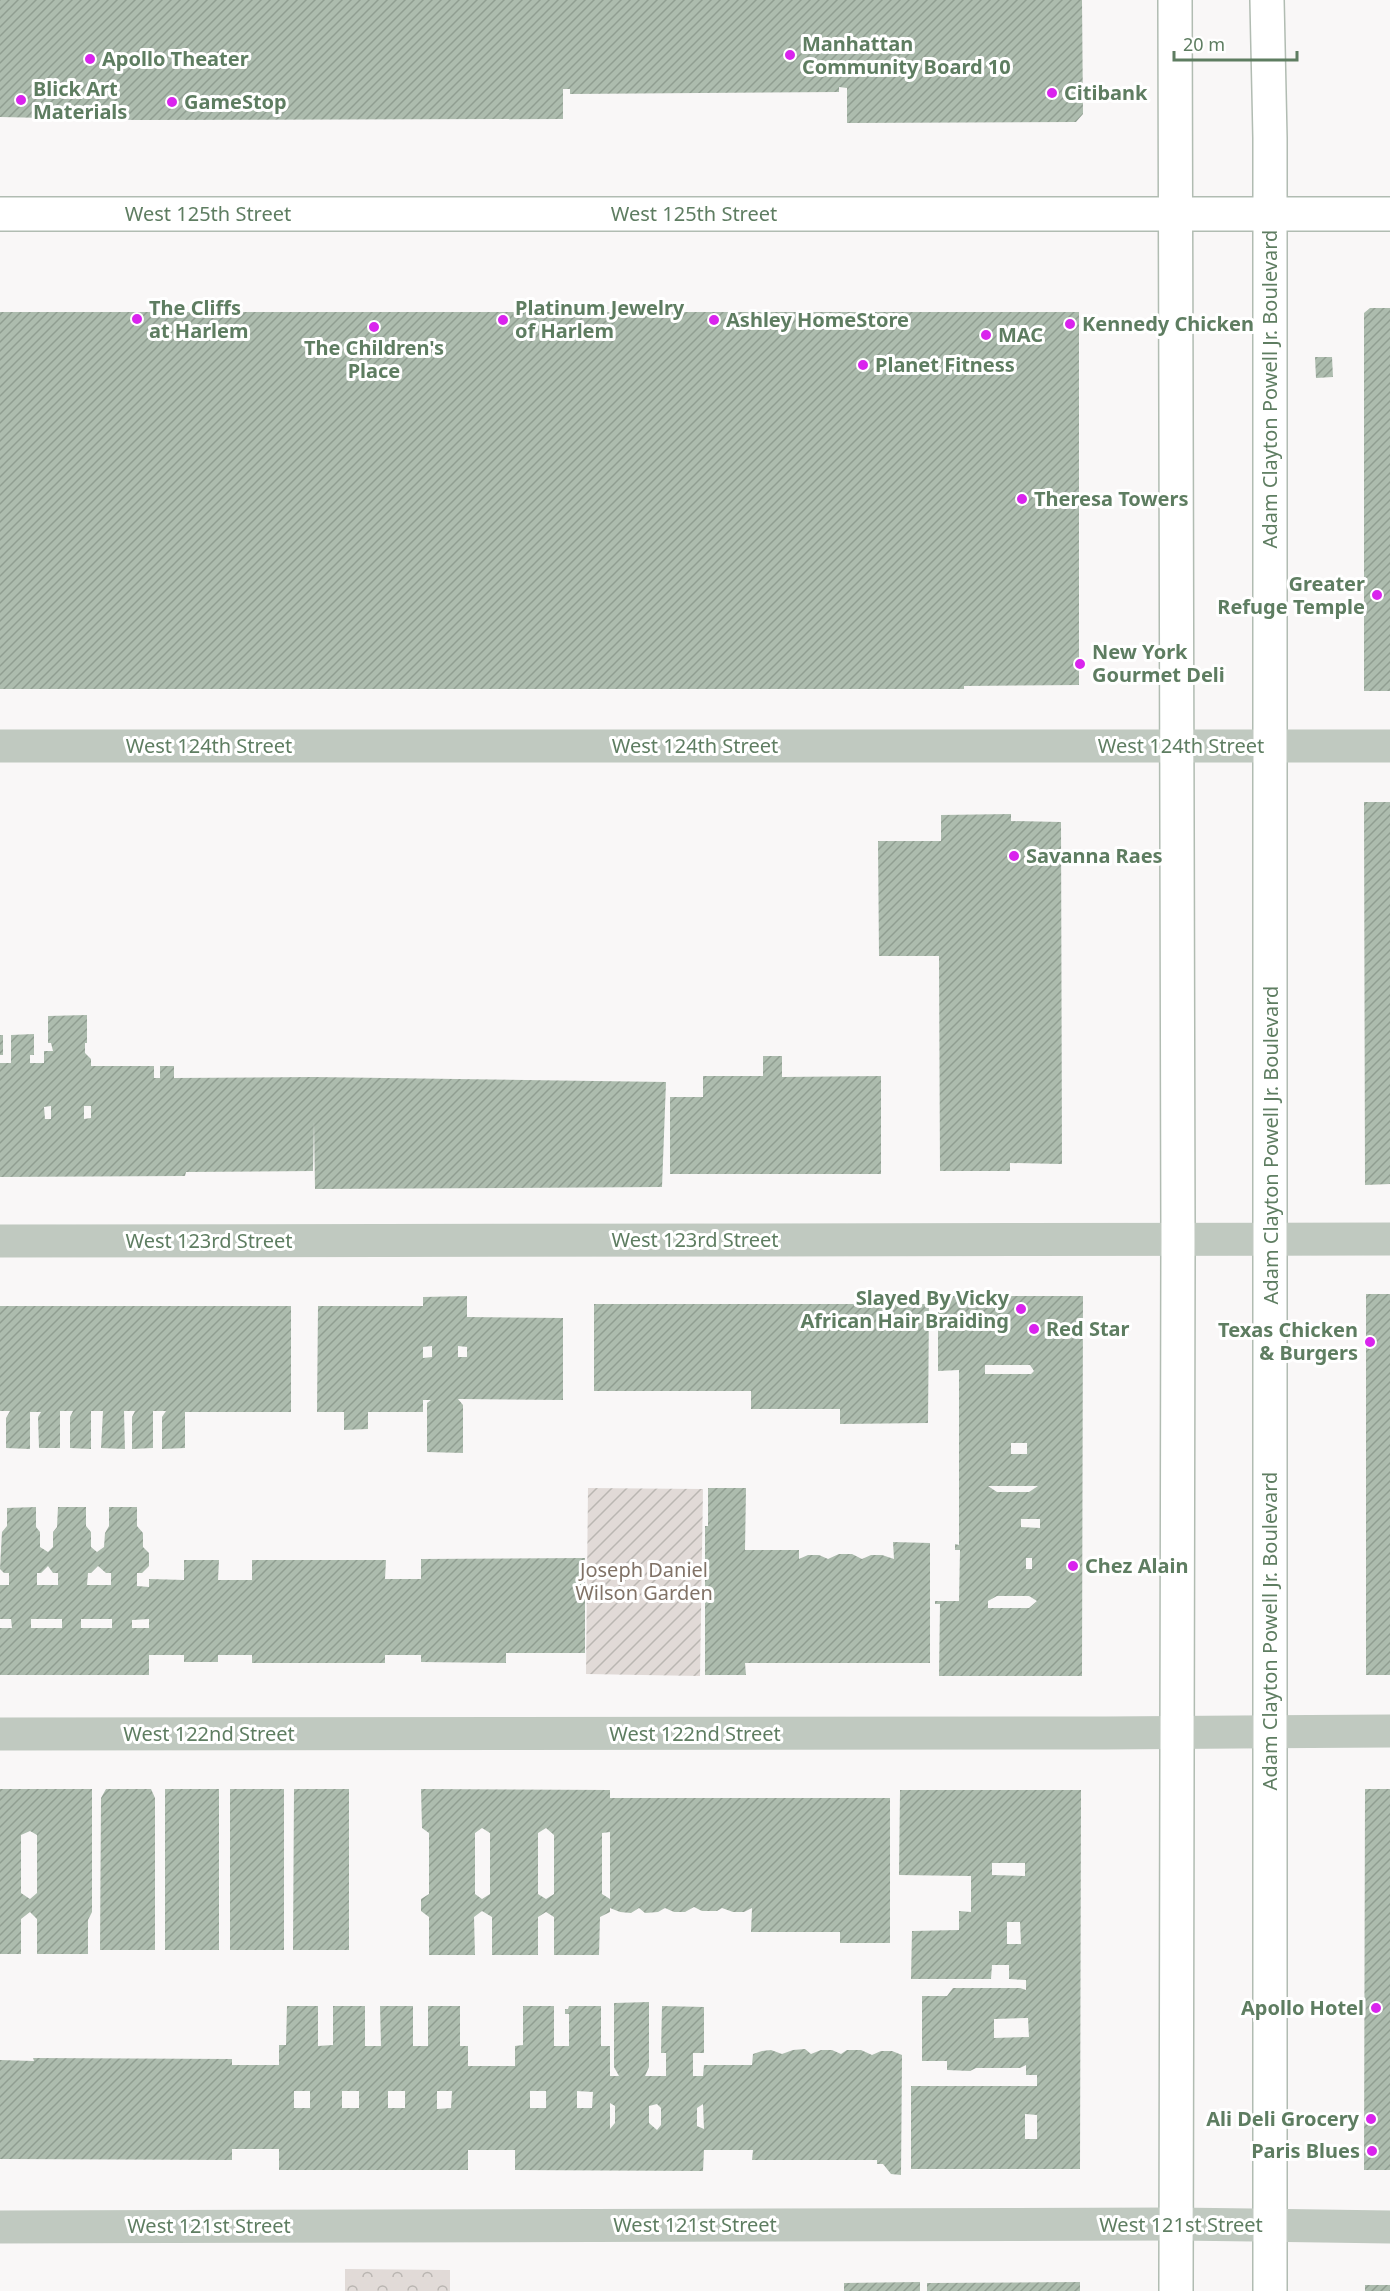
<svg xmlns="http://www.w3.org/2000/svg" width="1390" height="2291" viewBox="0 0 1390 2291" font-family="'Noto Sans',sans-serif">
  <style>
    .park { fill: url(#park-crowns) }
    .garden { fill: url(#garden-furrows) }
    .building { fill: url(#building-hatch); fill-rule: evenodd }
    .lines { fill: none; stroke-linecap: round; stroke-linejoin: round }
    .primary-casing { stroke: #b1bcb2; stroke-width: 36 }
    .street { stroke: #c0c9c0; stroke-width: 33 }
    .primary { stroke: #fff; stroke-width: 33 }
    .poi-dot { fill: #d923ed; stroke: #fff; stroke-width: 2 }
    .labels { text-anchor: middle; stroke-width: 6; stroke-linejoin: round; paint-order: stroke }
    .poi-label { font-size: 20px; font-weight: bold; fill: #5e7d61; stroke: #fff; text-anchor: start }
    .street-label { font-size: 20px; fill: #5e7d61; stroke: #fff }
    .park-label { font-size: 20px; fill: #807266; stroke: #fff }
  </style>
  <defs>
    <pattern id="park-crowns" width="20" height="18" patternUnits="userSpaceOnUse" patternTransform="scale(1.5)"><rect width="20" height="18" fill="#e1dad7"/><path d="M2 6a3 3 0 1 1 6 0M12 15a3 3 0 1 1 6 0" fill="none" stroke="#bab6b2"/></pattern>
    <pattern id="garden-furrows" width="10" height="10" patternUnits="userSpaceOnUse" patternTransform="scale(1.5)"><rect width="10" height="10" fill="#e1dad7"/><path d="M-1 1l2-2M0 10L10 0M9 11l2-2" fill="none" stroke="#bab6b2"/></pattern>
    <pattern id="building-hatch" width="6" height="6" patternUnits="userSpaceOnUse" patternTransform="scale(1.5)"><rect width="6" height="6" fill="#adbcae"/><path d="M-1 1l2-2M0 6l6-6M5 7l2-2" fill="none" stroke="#909e91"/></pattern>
  </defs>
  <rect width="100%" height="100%" fill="#f9f7f7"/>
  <path class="park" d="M345,2269L450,2270V2291H345Z"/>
  <path class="garden" d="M588,1488L703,1489L700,1676L586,1674Z"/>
  <path class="building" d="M0,0H1082L1083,114L1076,122L847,123V88L839,87V92L570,94V89H563V119L137,120L0,117Z
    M1370,308H1390V691H1364V313Z
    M0,312H1079V685L964,686V689H0Z
    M1315,357H1332L1333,377L1316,378Z
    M1364,802H1390V1184L1365,1185Z
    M1011,814V821L1061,822L1062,1164L1010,1163V1171H940L939,956H879L878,841H941V815Z
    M87,1015V1043H85V1053L91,1059V1066H154V1078H160V1066H174V1078L313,1077L666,1082L662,1187L315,1189L314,1121L313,1171L186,1172L185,1176L0,1177V1063H11V1035L34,1034V1055H30V1063H44V1051H53L51,1043H48V1016ZM51,1106V1119H45L44,1107ZM84,1106H91V1118L84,1119Z
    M0,1035H3V1055H0Z
    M763,1056H782V1077L881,1076V1174H670V1097H703V1076H763Z
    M1366,1294H1390V1675H1366Z
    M467,1296V1317L563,1318V1400L458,1399L463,1405V1453L427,1452V1403L431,1400H423V1412H368V1429L344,1430V1412H317L318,1306H423V1297ZM432,1346V1357L423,1358V1347ZM458,1346L467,1347V1357H458Z
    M938,1296H1083L1082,1676H939L940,1604H935V1601H959L960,1550H955V1544L959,1545V1370L938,1371ZM985,1365H1030L1034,1371L1031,1374H985ZM1011,1443H1027V1454H1011ZM988,1486H1038L1029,1492H997ZM1021,1519H1040V1528L1021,1527ZM1026,1558H1032V1569H1026ZM997,1596H1029L1037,1601L1029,1608H988V1601Z
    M594,1304H929L928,1423L840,1424V1409H751V1391H594Z
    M0,1306H291V1412H185V1448L162,1449V1417L166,1411H153V1448L132,1449V1417L135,1411H124L125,1449L101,1448L103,1411H91V1449L70,1448V1417L73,1411H60V1448H39L38,1417L41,1412H30V1449L6,1448V1418L10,1411H0Z
    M708,1488H746L745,1550H799V1559L808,1555H819L828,1559L839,1554H852L862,1559L871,1555H882L894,1559L893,1542L930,1543V1663H745L746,1675H705V1526H708Z
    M36,1507V1527L40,1532V1547L48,1552L53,1547V1532L57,1527L58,1507H86V1526L91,1532V1547L97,1552L104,1547L105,1533L109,1526V1507H137V1526L143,1533V1547L149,1553V1566L142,1573H137V1586L149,1587V1579L184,1580V1560H219L218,1580H252V1560H386L385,1579H421V1559L585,1558V1653H506V1663L421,1662V1655H385V1663H252V1655H218V1662H184V1655H149V1675H0V1628H12L11,1619H0V1585H9V1573H4L0,1569L2,1532L7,1526V1508ZM48,1566L53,1573H58V1585H37V1573H41ZM98,1566L106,1573H111V1585H87L88,1573H91ZM31,1619H62V1628H31ZM81,1619H112V1628H81ZM149,1619V1628H132V1620Z
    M0,1789H92V1912L88,1920V1954H37V1919L30,1912L21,1919V1954H0ZM30,1831L37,1835V1893L30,1899L21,1893V1835Z
    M106,1789H151L155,1798V1950H100L101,1798Z
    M165,1789H219V1950H165Z
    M230,1789H284V1950H230Z
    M294,1789H349V1950H293Z
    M421,1789L610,1790V1798H890V1943H840V1932H751L752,1908L744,1912H733L722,1908L717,1911H702L694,1907L685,1912H674L665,1908L658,1912L645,1913L639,1908L631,1913L620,1912L610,1908V1912L600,1917L599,1955H554V1917L546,1912L538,1917V1955H492V1917L482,1911L474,1917L475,1955H429V1917L421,1911V1899L429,1894V1833L422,1828ZM482,1828L490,1833V1894L482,1899L475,1894V1833ZM546,1828L554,1835V1894L546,1899L538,1894V1833ZM610,1832V1899L602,1894V1833Z
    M1365,1789H1390V2170H1364Z
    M900,1790H1081L1080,2169H911V2086H1037V2075H1026V2065L1020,2068H976L970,2071L947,2070V2061H922V1996H947L953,1988H1020L1026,1990V1980L1009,1979V1965H992L991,1979H911L912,1931L959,1930V1911L971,1912V1876L899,1875ZM992,1863H1025V1876L992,1875ZM1007,1922H1020L1021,1944H1007ZM1028,2018L1029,2037L994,2038V2019ZM1025,2114L1037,2115V2139H1025Z
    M649,2002V2067L645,2076H666V2053H661L662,2006L704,2007V2053H693V2076H703L704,2065H752L753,2054L762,2051L771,2050L782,2054L793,2050L805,2049L811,2054L821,2050H832L841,2054L847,2050H861L872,2055L881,2051H892L902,2055L901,2175L891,2174L883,2164H877V2160H752L753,2150H704L703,2171L515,2170V2150H468V2170H279V2149H232V2160L0,2159V2060L34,2061L33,2058L232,2059V2065H279V2045H286L287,2006H318V2046L333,2045V2006H365V2046H381L380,2006H413V2046H428V2006H460V2046H468V2066H515V2046L523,2045V2006H554V2046H569V2014H565V2009H568L569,2006H601V2046H610V2076H619L614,2067V2003ZM294,2091H310V2108H294ZM342,2091H359V2108H342ZM388,2091H405V2108H388ZM437,2091H452L451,2108L437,2109ZM530,2091H546V2108H530ZM577,2091L593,2092L592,2108H577ZM610,2103L615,2106V2123L610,2129ZM657,2104L661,2108V2125L657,2130L649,2123V2106ZM703,2104L704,2129L697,2126V2108Z
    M920,2282V2291H844V2283Z
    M1080,2282V2291H927V2283Z
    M1365,2285H1390V2291H1365Z"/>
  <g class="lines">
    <defs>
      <g id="primary">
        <path d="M1175,0L1178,1239L1176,2291"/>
        <path d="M1267,0L1270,138V2291"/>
        <path id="s1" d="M0,214H1390"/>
      </g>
    </defs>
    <use href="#primary" class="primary-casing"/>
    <path class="street" d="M0,746H1390
      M0,1241L1390,1239
      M0,1734L1106,1733L1390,1731
      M0,2227L1176,2224L1390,2227"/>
    <use href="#primary" class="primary"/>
  </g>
  <g class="poi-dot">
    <circle cx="790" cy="55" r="6"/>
    <circle cx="90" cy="59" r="6"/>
    <circle cx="1052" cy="93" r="6"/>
    <circle cx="21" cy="100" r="6"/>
    <circle cx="172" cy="102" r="6"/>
    <circle cx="137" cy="319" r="6"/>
    <circle cx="503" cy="320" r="6"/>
    <circle cx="714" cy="320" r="6"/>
    <circle cx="1070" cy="324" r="6"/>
    <circle cx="374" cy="327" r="6"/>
    <circle cx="986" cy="335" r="6"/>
    <circle cx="863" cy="365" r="6"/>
    <circle cx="1022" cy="499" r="6"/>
    <circle cx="1377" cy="595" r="6"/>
    <circle cx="1080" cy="664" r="6"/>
    <circle cx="1014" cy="856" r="6"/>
    <circle cx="1021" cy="1309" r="6"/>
    <circle cx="1034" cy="1329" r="6"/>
    <circle cx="1370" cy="1342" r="6"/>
    <circle cx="1073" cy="1566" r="6"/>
    <circle cx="1376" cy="2008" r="6"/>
    <circle cx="1371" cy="2119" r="6"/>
    <circle cx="1372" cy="2151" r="6"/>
  </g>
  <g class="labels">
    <g class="poi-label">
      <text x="802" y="51">Manhattan<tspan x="802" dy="23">Community Board 10</tspan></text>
      <text x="102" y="66">Apollo Theater</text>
      <text x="33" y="96">Blick Art<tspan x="33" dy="23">Materials</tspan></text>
      <text x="1064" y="100">Citibank</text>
      <text x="184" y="109">GameStop</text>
      <text x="149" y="315">The Cliffs<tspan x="149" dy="23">at Harlem</tspan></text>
      <text x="515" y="315">Platinum Jewelry<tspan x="515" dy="23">of Harlem</tspan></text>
      <text x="726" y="327">Ashley HomeStore</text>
      <text x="1082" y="331">Kennedy Chicken</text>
      <text x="998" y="342">MAC</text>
      <text x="374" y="355" text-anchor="middle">The Children's<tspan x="374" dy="23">Place</tspan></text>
      <text x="875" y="372">Planet Fitness</text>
      <text x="1034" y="506">Theresa Towers</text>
      <text x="1365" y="591" text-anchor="end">Greater<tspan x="1365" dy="23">Refuge Temple</tspan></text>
      <text x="1092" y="659">New York<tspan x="1092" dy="23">Gourmet Deli</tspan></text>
      <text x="1026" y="863">Savanna Raes</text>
      <text x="1009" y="1305" text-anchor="end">Slayed By Vicky<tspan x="1009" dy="23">African Hair Braiding</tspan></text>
      <text x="1046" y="1336">Red Star</text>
      <text x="1358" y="1337" text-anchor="end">Texas Chicken<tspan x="1358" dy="23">&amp; Burgers</tspan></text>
      <text x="1085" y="1573">Chez Alain</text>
      <text x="1364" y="2015" text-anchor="end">Apollo Hotel</text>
      <text x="1359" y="2126" text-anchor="end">Ali Deli Grocery</text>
      <text x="1360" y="2158" text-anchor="end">Paris Blues</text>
    </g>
    <g class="street-label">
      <text dy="7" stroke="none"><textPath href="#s1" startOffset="208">West 125th Street</textPath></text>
      <text dy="7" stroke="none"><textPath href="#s1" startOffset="694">West 125th Street</textPath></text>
      <text transform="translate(1270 389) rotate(-90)" y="7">Adam Clayton Powell Jr. Boulevard</text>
      <text x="209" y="753">West 124th Street</text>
      <text x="695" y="753">West 124th Street</text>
      <text x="1181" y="753">West 124th Street</text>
      <text transform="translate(1271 1145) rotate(-90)" y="7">Adam Clayton Powell Jr. Boulevard</text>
      <text x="695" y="1247">West 123rd Street</text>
      <text x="209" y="1248">West 123rd Street</text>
      <text transform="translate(1270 1631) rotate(-90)" y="7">Adam Clayton Powell Jr. Boulevard</text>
      <text x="209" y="1741">West 122nd Street</text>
      <text x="695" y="1741">West 122nd Street</text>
      <text x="695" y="2232">West 121st Street</text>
      <text x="1181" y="2232">West 121st Street</text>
      <text x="209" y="2233">West 121st Street</text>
    </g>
    <g class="park-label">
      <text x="644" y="1577">Joseph Daniel<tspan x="644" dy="23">Wilson Garden</tspan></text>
    </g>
  </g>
  <path d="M1174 51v9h123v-9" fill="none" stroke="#5e7d61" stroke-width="3"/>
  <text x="1183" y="51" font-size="18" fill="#5e7d61" stroke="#ffffff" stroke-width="4.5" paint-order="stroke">20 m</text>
</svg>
